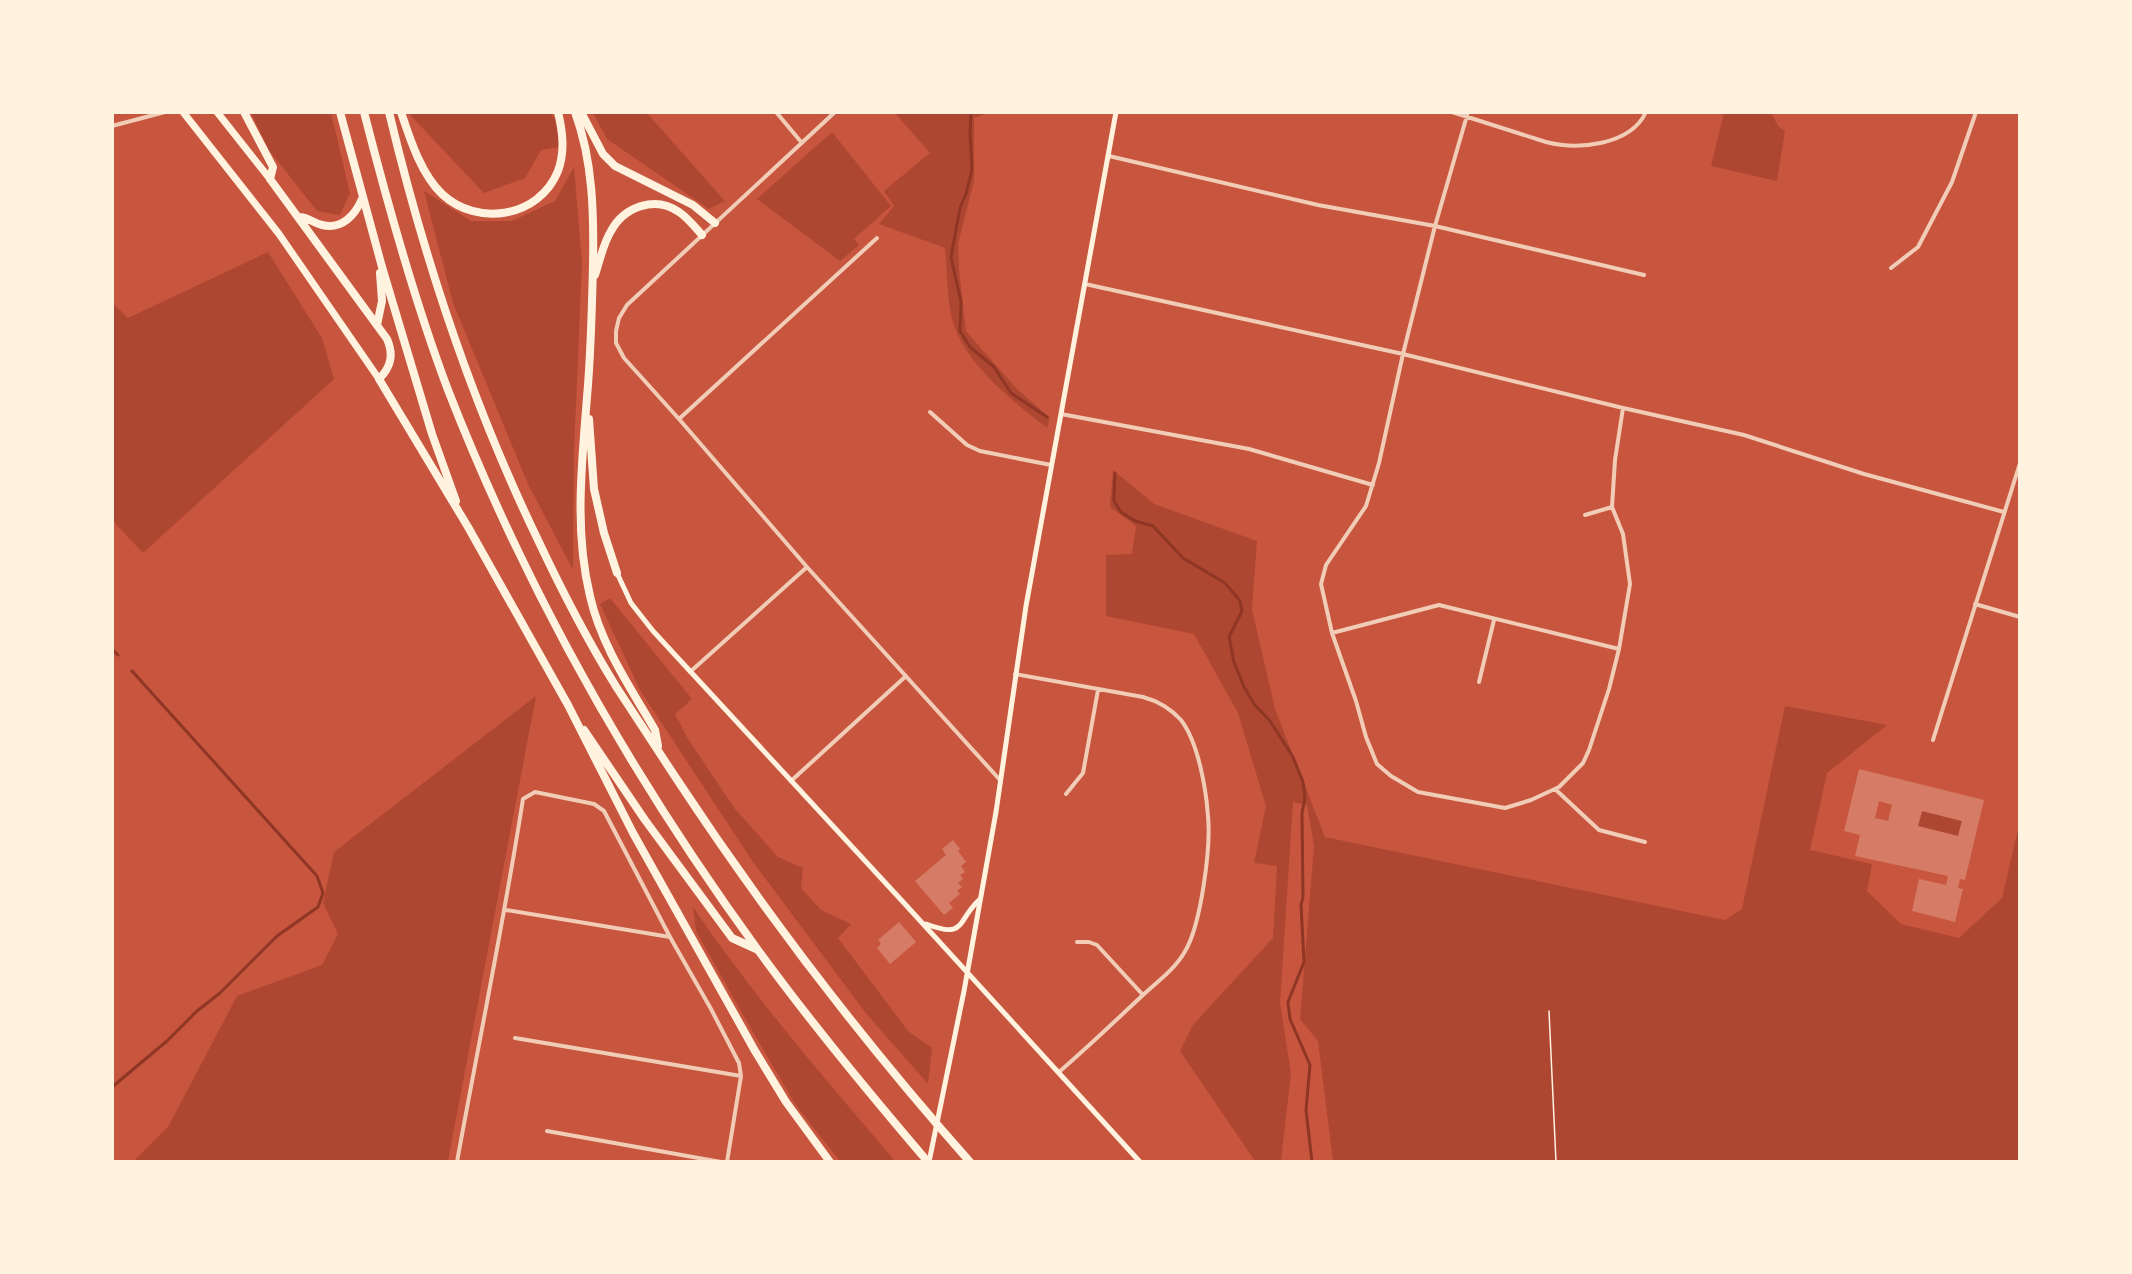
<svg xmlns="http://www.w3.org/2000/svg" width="2132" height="1274" viewBox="0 0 2132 1274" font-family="'PT Sans Narrow',sans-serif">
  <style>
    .green { fill: #ae4732 }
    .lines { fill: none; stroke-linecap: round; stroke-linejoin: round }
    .stream { stroke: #8f3625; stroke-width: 3 }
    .building { fill: #d67c66; fill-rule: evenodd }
    .path { stroke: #fff3e0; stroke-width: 1.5 }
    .minor { stroke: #f1ccb7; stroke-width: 4 }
    .secondary { stroke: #fff3e0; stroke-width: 5 }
    .trunk { stroke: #fff3e0; stroke-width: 7 }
    .motorway { stroke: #fff3e0; stroke-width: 8 }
  </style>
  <rect width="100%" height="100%" fill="#c8553d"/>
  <path class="green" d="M1724,112L1771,113L1778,126L1785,131L1777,181L1711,166Z
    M251,113H331L350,193L340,215L317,211L269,150Z
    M410,113H551L555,120L560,147L541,150L525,178L484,193L411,116Z
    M593,113H647L725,201L709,209L607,139Z
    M895,113H987L974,118V181L958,244L959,270L966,331L1015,387L1050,418L1047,428C1013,401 966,365 953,322C947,303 947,268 945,248L879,224L894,206L884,191L930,153Z
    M832,132L891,206L854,239L859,245L840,261L757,199Z
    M574,167L582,263L574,451L573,570L528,484L453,303L424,191L471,221H512L555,201Z
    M268,252L322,338L334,379L143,553L113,521V303L128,318Z
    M1113,470L1154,504L1257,541L1252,609L1275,709L1325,837L1725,920L1742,909L1785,706L1887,725L1827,773L1810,850L1872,864L1867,891L1901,924L1959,938L2002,898L2019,825V1161H1333L1318,1041L1300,1019L1314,846L1307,805L1293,802L1280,1003L1291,1073L1281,1161H1255L1180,1051L1193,1025L1273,938L1277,866L1254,863L1266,806L1238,713L1194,634L1106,616V555L1132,554L1136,526L1110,507Z
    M610,598L692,699L675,714L688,739L735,809L778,857L803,868L801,888L821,910L851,924L838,938L908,1031L932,1048L928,1084L865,1012L753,862L640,690L600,604Z
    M536,696L448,1161H134L168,1127L237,996L322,965L338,934L323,903L334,852Z
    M1922,811L1962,821L1958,836L1918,826Z
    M693,907C754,997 825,1079 895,1161H840L795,1104L742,1013L696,931Z"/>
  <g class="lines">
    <path class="stream" d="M971,112L970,133L972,170L966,194L960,208L951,257L961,302L960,331L970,347L994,367L1011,393L1047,417
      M1115,473L1114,496V501L1121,512L1135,521L1153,526L1183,558L1225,583L1240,601L1242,611L1229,637L1234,662L1244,687L1254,704L1270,721L1293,757L1303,782L1305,798L1302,813L1303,897L1301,905L1304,962L1288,1002L1290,1019L1310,1065L1306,1110L1312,1162
      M112,649L118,655
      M112,1087L167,1041L197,1011L220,993L277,936L318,907L323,893L317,876L132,671"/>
  </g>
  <path class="building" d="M1859,769L1984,800L1965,880L1960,879L1958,888L1963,889L1955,922L1912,911L1919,879L1946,885L1948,876L1855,856L1860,835L1844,831ZM1879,801L1892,805L1888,821L1875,818ZM1922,811L1962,821L1958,836L1918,826Z
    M953,840L960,849L958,851L966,862L961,866L965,872L960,875L963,879L958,883L962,887L957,891L960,894L949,903L953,908L944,915L915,881L946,855L942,849Z
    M899,922L916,942L890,964L877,948L881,944L878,940Z"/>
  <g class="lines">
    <path class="path" d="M1549,1011L1556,1162"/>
    <path class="minor" d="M776,112L802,143
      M835,112L627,305L619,318L616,331V343L624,358L679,419L807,567L1000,780
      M1452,112L1546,142C1577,150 1630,146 1646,112
      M1468,112L1435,226L1403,354L1379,463L1366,506L1326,565L1321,584L1332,633L1356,701L1366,737L1377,764L1391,776L1418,792L1505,808L1531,800L1559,787L1583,763L1589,750L1609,689L1619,649L1630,584L1623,534L1612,507L1615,460L1623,408
      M112,126L165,112
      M1109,156L1318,205L1435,226L1644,275
      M1891,268L1918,247L1952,182L1976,112
      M1085,284L1403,354L1623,408L1744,435L1864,474L2004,512
      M930,412L967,445L980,451L1051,465
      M1061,414L1249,449L1373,485
      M679,419L877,238
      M1585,515L1612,507
      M1975,604L2020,617
      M1332,633L1439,605L1619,649
      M690,672L807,567
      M1015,674L1143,697C1158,701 1170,708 1181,720C1198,742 1206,788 1208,816C1211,847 1201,927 1184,953C1174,970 1157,982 1143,995C1115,1021 1088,1047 1059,1072
      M1479,682L1494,620
      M1933,740L2020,463
      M791,781L906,676
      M1555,789L1599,830L1645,842
      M1066,794L1083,773L1098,690
      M506,910L670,937L711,1009L739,1063L741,1076L727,1162
      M1077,942H1089L1097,945L1143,995
      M515,1038L741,1076
      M547,1131L721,1162
      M457,1162C479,1041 504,921 523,799L535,792L594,804L604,811L670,937"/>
    <path class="secondary" d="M617,573L631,603L653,631L904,903L1140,1162
      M926,924C966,939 956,922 979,900
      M929,1162L964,991L996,812L1026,606L1116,112"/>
    <path class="trunk" d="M183,112L279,234L379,379
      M217,112L270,179"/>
    <path class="motorway" d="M244,112L273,167L270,179L387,339C394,355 391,367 379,379L468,527L568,705L633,833L755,1051L786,1102L830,1162
      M340,112L382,267L432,434L456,501
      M364,112C388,206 414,300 448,390C526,590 632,777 758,950C811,1023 869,1093 928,1162
      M389,112C424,259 471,401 537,538C561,589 587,640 617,688C636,717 655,746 674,775C764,912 861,1039 970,1162
      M401,112C410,139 421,174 442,194C477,227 539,218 558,171C565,152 563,133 558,112
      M575,112C593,161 594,214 593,265C592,309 591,353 587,397C582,463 574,530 590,596C601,645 630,687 655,730L658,746
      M581,112L603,154L615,166L693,205L715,223
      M299,217C308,217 313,223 322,225C342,230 355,215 362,199
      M595,275C600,260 603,244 611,231C624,207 655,195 679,212C688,218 695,227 702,235
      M377,325L382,301L380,273
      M589,419L594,489L604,533L617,573
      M584,730L645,820L732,938L756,949"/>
  </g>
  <rect width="2132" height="1274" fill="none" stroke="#fff3e0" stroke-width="228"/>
</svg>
